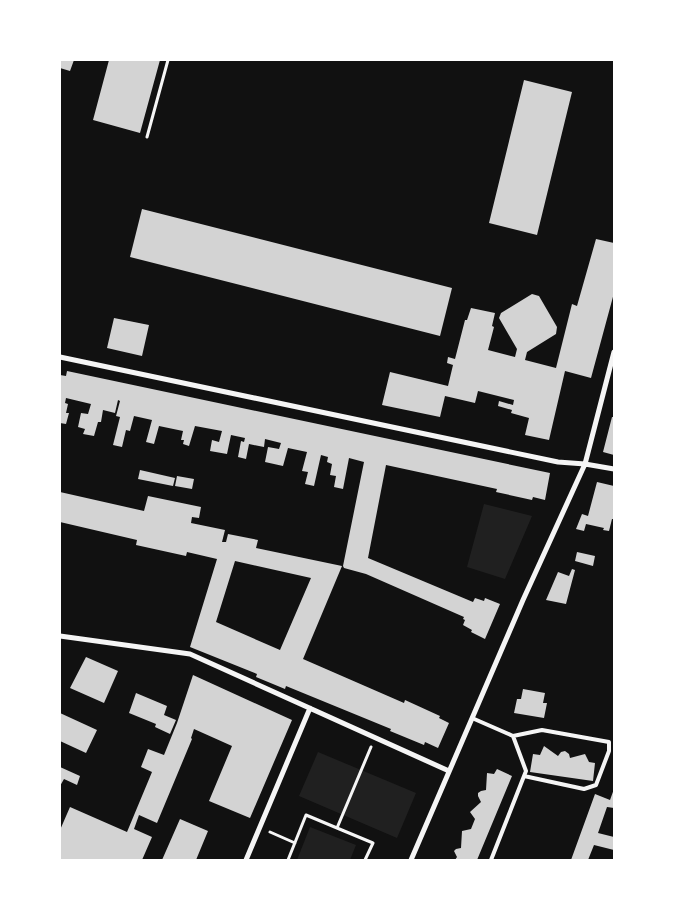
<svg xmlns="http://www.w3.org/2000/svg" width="674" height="920" viewBox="0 0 674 920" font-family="'DM Sans',sans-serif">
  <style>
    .green { fill: #202020 }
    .building { fill: #d3d3d3; fill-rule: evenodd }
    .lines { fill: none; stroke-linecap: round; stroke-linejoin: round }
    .path { stroke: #f5f5f5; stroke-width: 3 }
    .service { stroke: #f5f5f5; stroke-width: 4 }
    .minor { stroke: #f5f5f5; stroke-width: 5 }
  </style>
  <rect width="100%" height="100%" fill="#111"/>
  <path class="green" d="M484,504L532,516L505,579L467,567Z
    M318,752L416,793L397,838L299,796Z
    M310,827L356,845L350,860H297Z"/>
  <path class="building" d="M60,60H74L70,71L60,68Z
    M109,60H160L140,133L93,120Z
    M524,80L572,92L537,235L489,223Z
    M142,209L452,288L440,336L130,257Z
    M596,239L614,243V293L591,378L565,371L549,440L525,435L529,418L511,413L512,410L498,406L499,401L513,405L514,400L478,391L475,403L445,396L440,417L382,405L390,372L448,386L453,365L447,363L448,357L455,359L465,320H467L471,308L495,313L492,326L494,327L488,350L515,357L517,349L499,318L501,313L532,294L539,296L557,327L556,334L527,352L525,360L556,368L572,304L577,306Z
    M114,318L149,325L142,356L107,348Z
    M67,371L550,473L545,500L533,497L532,500L496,492L497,489L386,465L368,558L473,602L475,598L484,601L485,598L500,604L485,639L471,632L472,630L463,625L465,620L463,619L464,617L366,574L344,568L343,566L364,462L349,458L343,489L334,487L336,476L330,475L332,464L327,462L328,457L321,455L314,486L305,484L308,472L302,471L307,452L288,448L283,466L265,462L268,447L279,449L281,443L265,439L264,447L249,444L246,459L238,457L241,441L244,442L245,438L231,435L227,454L210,451L212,440L219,442L222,431L195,426L189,446L183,444L184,440H181L183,431L159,426L154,444L146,442L152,420L134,416L130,431L126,430L122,447L113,445L120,417L116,416L120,401L118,400L115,413L103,410L101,422H98L94,436L83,434L85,429L78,427L81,413L88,414L91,404L66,398L65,403L68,404L66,413H69L66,424L60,423V375L66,376Z
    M612,417H614V455L603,452Z
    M140,470L175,478L173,486L138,479Z
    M177,476L194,479L192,489L175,486Z
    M597,482L614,486V519H612L609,531L603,530L604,528L586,524L584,531L576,529L582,514L588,516Z
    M60,492L144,511L148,496L201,507L199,518L192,517L191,523L225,530L222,542H226L228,534L258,540L256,548L342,566L303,659L404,703L405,700L440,716L439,718L449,723L438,748L425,742L424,745L390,731L391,729L286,686L285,689L256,677L257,674L190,647L217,559L187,552L186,556L136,545L137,540L60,522ZM235,561L311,578L280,650L216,622Z
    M577,552L595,556L593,566L575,561Z
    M572,569L575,570L566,604L546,600L558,572L569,576Z
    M86,657L118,671L104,703L70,688Z
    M193,675L292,720L250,818L209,801L232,746L194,729L191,738L192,739L157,823L139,815L134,829L152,837L142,860H60V830L70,807L127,832L152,772L141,767L148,749L164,755L177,723Z
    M523,689L545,693L543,703H547L544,718L514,713L517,699H521Z
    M136,693L167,706L164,715L176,720L170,734L155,727L156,724L129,713Z
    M60,713L97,730L86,753L60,741Z
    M544,746L558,756L561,752L565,751L569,754L570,758L585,754L589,762L595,763L593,781L530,772L533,754L540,755Z
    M60,767L80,776L77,785L64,779L60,786Z
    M497,769L512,776L477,860H455L457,857L454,851L456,849L461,848L462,831L471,829L475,819L470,812L481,802L478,796V793L481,791L486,790L487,773L494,774Z
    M614,789V808L607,807L598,833L614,837V850L594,845L588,860H571L595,794L610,800Z
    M180,819L208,831L196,860H162Z"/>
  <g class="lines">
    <path class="path" d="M147,137L168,60
      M270,832L295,843
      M288,860L306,815L337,828
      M365,860L373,843L337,828L371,747"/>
    <path class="service" d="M472,718L513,736L526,771L491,860
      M513,736L542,730L609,742V751L596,785L584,789L524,776"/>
    <path class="minor" d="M60,357L558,462L585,464L614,469
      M60,636L190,654L449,771
      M246,860L310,708
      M411,860L523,600L585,464L614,352"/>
  </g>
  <rect width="674" height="920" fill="none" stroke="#ffffff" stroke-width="122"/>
</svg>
